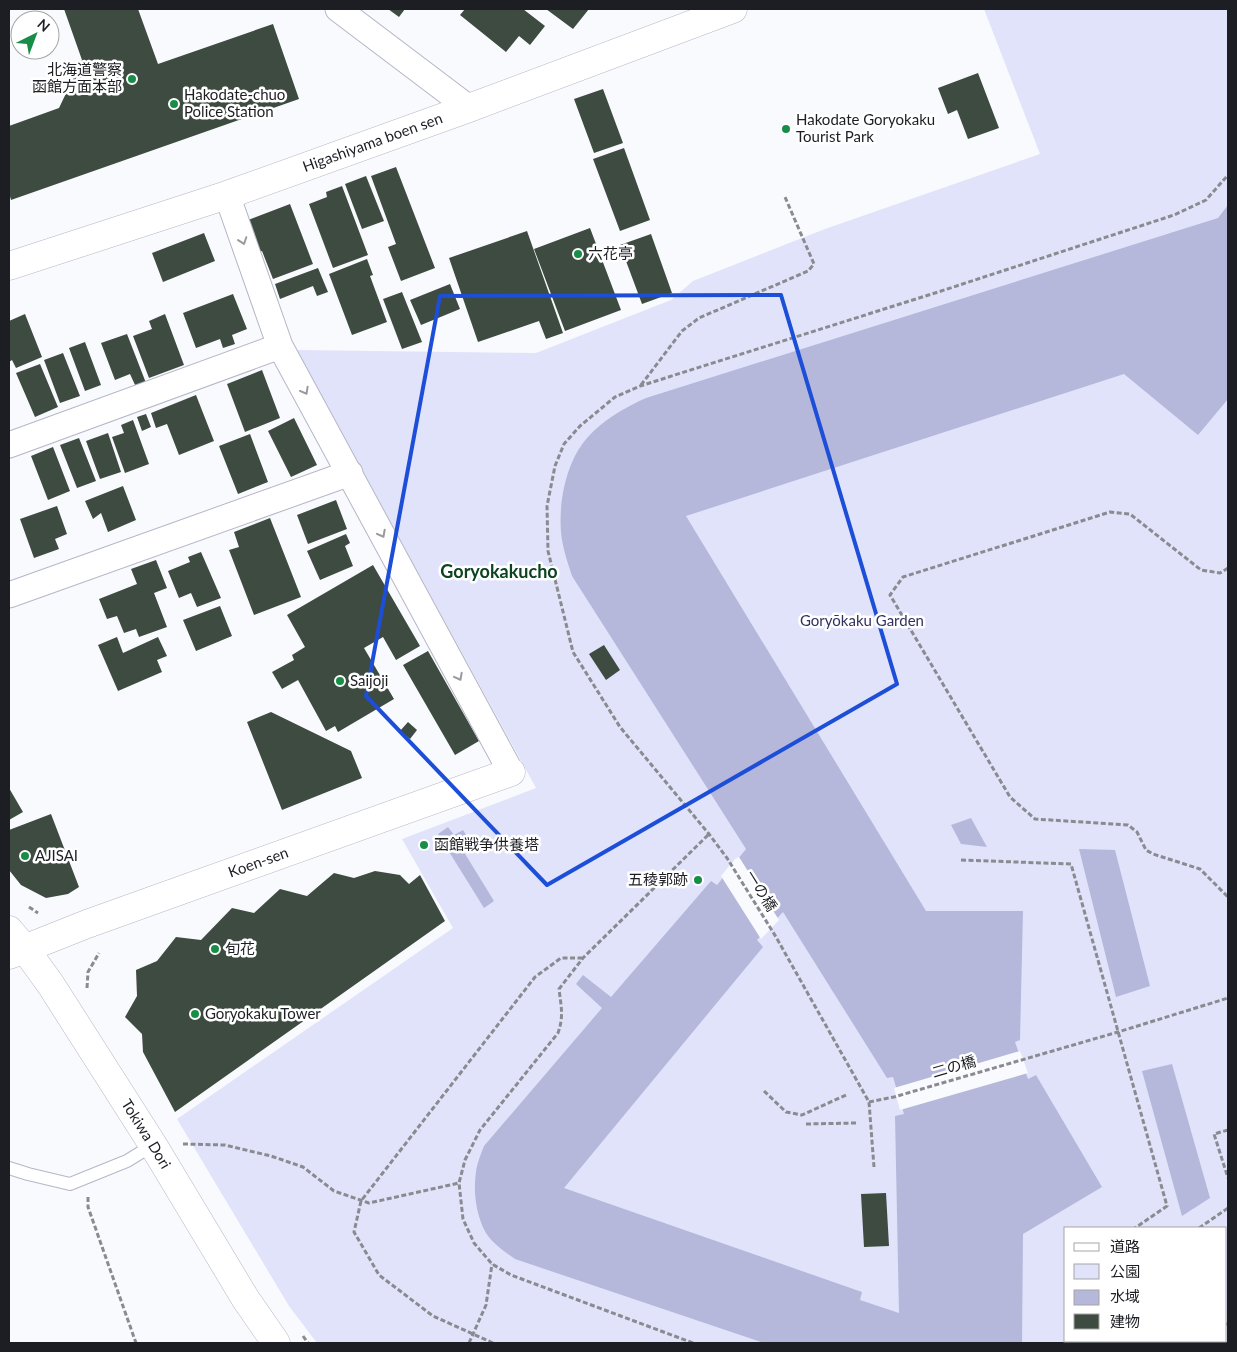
<svg xmlns="http://www.w3.org/2000/svg" width="1237" height="1352" viewBox="0 0 1237 1352" font-family="Lato,'Noto Sans JP',sans-serif">
  <style>
    .green { fill: #e1e3fb; fill-rule: evenodd }
    .water { fill: #b5b8db; fill-rule: evenodd }
    .pier { fill: #f9fafd }
    .building { fill: #3e4b41 }
    .lines { fill: none; stroke-linecap: round; stroke-linejoin: round }
    .service-casing { stroke: #b5b6c7; stroke-width: 14 }
    .minor-casing { stroke: #b5b6c7; stroke-width: 27 }
    .tertiary-casing { stroke: #b5b6c7; stroke-width: 29 }
    .secondary-casing { stroke: #b5b6c7; stroke-width: 29 }
    .path { stroke: #8a8b90; stroke-width: 3; stroke-dasharray: 5 2.5; stroke-linecap: butt }
    .service { stroke: #fff; stroke-width: 12 }
    .minor { stroke: #fff; stroke-width: 25 }
    .tertiary { stroke: #fff; stroke-width: 28 }
    .secondary { stroke: #fff; stroke-width: 28 }
    .oneway { stroke: #999a9c }
    .marked { fill: none; stroke: #1d4ed8; stroke-width: 4; stroke-linejoin: round }
    .poi-dot { fill: #188d47; stroke: #fff; stroke-width: 2 }
    .labels { text-anchor: middle; stroke-width: 5; stroke-linejoin: round; paint-order: stroke }
    .poi-label { font-size: 15px; fill: #1d1e24; stroke: #fff; text-anchor: start }
    .street-label { font-size: 15px; fill: #1d1e24; stroke: #fff }
    .park-label { font-size: 15px; fill: #323260; stroke: #fff }
    .quarter-label { font-size: 18px; font-weight: bold; fill: #0e4321; stroke: #fff }
  </style>
  <rect width="100%" height="100%" fill="#f9fafd"/>
  <path class="green" d="M984,9H1228V1343H317L289,1306L177,1119L453,928L402,839L536,788L309,374V372L297,350L536,353L671,300L693,281L825,229L1040,154ZM1066,1228H1226V1341H1066Z"/>
  <path class="water" d="M1228,205V399L1198,435L1124,374L686,516L926,911H1023L1020,1040L1015,1042L1028,1079L1036,1075L1102,1187L1023,1234L1022,1343H764L515,1259C505,1252 492,1243 486,1233C476,1216 473,1191 476,1172C477,1163 481,1154 484,1146L602,1008L576,984L583,975L611,997L711,881L717,885L746,849L572,576C568,564 564,552 562,540C557,508 565,463 587,438C603,420 624,408 646,398L1218,218ZM783,912L887,1078L893,1077L904,1114L895,1116L899,1313L860,1300L862,1292L564,1188L763,947L757,940Z
    M971,818L987,847L961,844L951,825Z
    M448,827L454,835L463,830L468,838L459,844L494,901L484,908L438,834Z
    M1079,849L1115,850L1150,986L1116,997Z
    M1172,1064L1210,1198L1182,1216L1142,1071Z"/>
  <path class="pier" d="M739,857L779,920L761,939L721,876L735,859Z
    M1020,1051L1028,1073L900,1110L894,1088Z"/>
  <path class="building" d="M64,9H138L158,64L273,24L299,99L11,200L9,193V126L59,108L82,60Z
    M388,9H405L399,17Z
    M465,9H523L545,26L530,45L519,36L506,52L460,15Z
    M546,9H589L573,29Z
    M978,73L999,128L968,139L957,110L948,114L938,88Z
    M603,89L623,143L594,153L574,99Z
    M624,148L650,220L620,231L593,159Z
    M396,167L435,268L401,281L388,247L396,244L371,176Z
    M366,176L384,221L362,229L345,184Z
    M342,186L368,255L333,268L309,204L327,197L326,192Z
    M290,204L313,264L273,279L262,251L255,254L243,222Z
    M590,228L621,310L565,331L534,249Z
    M527,231L563,333L546,339L539,321L478,342L449,258Z
    M204,233L215,261L163,282L152,253Z
    M651,234L672,293L642,304L620,245Z
    M367,259L373,275L370,276L387,322L352,335L329,274Z
    M318,268L328,292L317,296L313,286L280,299L275,284Z
    M450,284L460,309L421,325L410,300Z
    M402,292L422,342L402,349L383,299Z
    M233,294L247,329L232,335L235,344L223,348L220,339L196,348L183,313Z
    M25,314L42,357L16,368L12,360L9,362V321Z
    M165,314L184,365L149,378L133,336L152,329L149,321Z
    M127,334L146,383L136,387L130,374L115,380L101,343Z
    M85,342L101,385L85,391L69,348Z
    M63,353L80,396L60,403L44,360Z
    M40,364L58,407L35,417L16,373Z
    M262,370L280,418L245,432L227,384Z
    M196,395L214,441L179,455L167,424L156,428L151,413Z
    M146,414L151,427L142,431L137,417Z
    M294,418L317,465L291,477L268,431Z
    M133,420L149,464L125,473L112,437L124,433L121,425Z
    M108,433L121,472L100,479L86,441Z
    M250,434L268,482L238,494L219,446Z
    M79,438L96,481L77,488L60,445Z
    M53,447L70,491L48,500L31,456Z
    M123,486L136,520L108,532L101,513L93,519L85,501Z
    M336,500L347,529L308,544L297,515Z
    M57,506L67,534L55,539L59,549L34,558L20,519Z
    M270,518L301,597L254,615L229,550L239,547L234,532Z
    M346,534L350,543L345,546L353,566L320,580L307,551Z
    M201,552L221,598L197,607L191,593L179,598L168,571L190,562L188,557Z
    M156,560L167,588L154,593L167,627L139,637L136,629L124,633L117,616L107,619L99,599L137,584L131,569Z
    M373,565L420,646L396,660L383,637L364,648L394,699L338,732L335,726L326,731L298,680L282,689L272,672L294,660L292,655L305,647L287,615Z
    M220,606L232,636L196,651L183,620Z
    M117,637L123,653L158,637L167,656L157,660L162,672L118,691L98,645Z
    M604,645L620,670L606,680L589,654Z
    M428,651L479,741L455,755L403,665Z
    M271,712L351,751L362,778L282,810L247,722Z
    M408,722L417,730L410,739L400,731Z
    M9,788L23,812L9,820Z
    M51,814L79,887L68,894L46,898L21,885L9,870V830Z
    M375,871L400,875L409,884L420,875L445,921L175,1112L143,1052L142,1034L125,1017L137,996L136,970L157,961L176,937L201,940L232,908L254,913L280,889L307,896L334,873L354,878Z
    M886,1193L889,1246L864,1247L861,1194Z"/>
  <g class="lines">
    <defs>
      <path id="service" d="M9,1168L28,1174L70,1184L127,1161L153,1145"/>
      <path id="minor" d="M338,9L469,108
        M227,195L280,346L511,772
        M9,445L280,346
        M9,595L350,473"/>
      <g id="tertiary">
        <path id="s1" d="M9,266L227,195L469,108L733,9"/>
        <path id="s2" d="M9,930L25,949L51,985L153,1145L245,1298L276,1343"/>
      </g>
      <g id="secondary">
        <path id="s3" d="M9,955L87,924L511,772"/>
      </g>
    </defs>
    <use href="#service" class="service-casing"/>
    <use href="#minor" class="minor-casing"/>
    <use href="#tertiary" class="tertiary-casing"/>
    <use href="#secondary" class="secondary-casing"/>
    <path class="path" d="M641,385L682,331L699,318L808,271L814,264L785,197
      M1228,568L1220,573L1201,570L1130,514L1110,512L903,577L890,595L1010,797L1035,819L1128,825L1137,832L1146,850L1153,854L1200,869L1228,897
      M961,860L1071,864L1167,1206L1135,1228
      M29,907L38,913
      M87,988L88,972L99,953
      M764,1091L786,1112L802,1115L846,1095
      M869,1102L894,1097L1118,1032L1228,998
      M806,1124L857,1123
      M1228,1130L1214,1134L1228,1178
      M183,1144L225,1145L271,1156L303,1167L334,1191L369,1203L459,1183
      M874,1167L869,1102L776,937L727,858L709,834L620,727L573,652L548,551L547,506L555,466L564,444L580,426L615,397L640,386L935,293L1174,215L1206,200L1228,175
      M88,1197V1207L136,1343
      M1199,1228L1228,1208
      M1226,1325L1228,1323
      M303,1336L308,1343
      M1074,1341V1343
      M469,1343L486,1305L492,1264
      M493,1343L433,1316L379,1275L354,1232L361,1201L535,977L561,958H583
      M693,1343L511,1275L492,1264L474,1243L463,1219L459,1183L465,1160L480,1130L558,1033C564,1016 561,1006 559,989L583,958L709,834
      M1140,1343V1341
      M1193,1343L1197,1341"/>
    <use href="#service" class="service"/>
    <use href="#minor" class="minor"/>
    <use href="#tertiary" class="tertiary"/>
    <use href="#secondary" class="secondary"/>
  </g>
  <defs><path id="oneway-chevron" d="M-2-3.5L2.5 0L-2 3.5" fill="none" stroke-width="1.6" stroke-linecap="round" stroke-linejoin="round" transform="scale(1.25)"/></defs>
  <g class="oneway">
    <use href="#oneway-chevron" transform="translate(243 241) rotate(71)"/>
    <use href="#oneway-chevron" transform="translate(305 391) rotate(61)"/>
    <use href="#oneway-chevron" transform="translate(382 534) rotate(62)"/>
    <use href="#oneway-chevron" transform="translate(459 677) rotate(62)"/>
  </g>
  <path class="marked" d="M781,295L897,684L547,885L366,696L440,296Z"/>
  <g class="poi-dot">
    <circle cx="132" cy="79" r="5"/>
    <circle cx="174" cy="104" r="5"/>
    <circle cx="786" cy="129" r="5"/>
    <circle cx="578" cy="254" r="5"/>
    <circle cx="340" cy="681" r="5"/>
    <circle cx="424" cy="845" r="5"/>
    <circle cx="25" cy="856" r="5"/>
    <circle cx="698" cy="880" r="5"/>
    <circle cx="215" cy="949" r="5"/>
    <circle cx="195" cy="1014" r="5"/>
  </g>
  <g class="labels">
    <g class="poi-label">
      <text x="122" y="75" text-anchor="end">北海道警察<tspan x="122" dy="17">函館方面本部</tspan></text>
      <text x="184" y="100">Hakodate-chuo<tspan x="184" dy="17">Police Station</tspan></text>
      <text x="796" y="125">Hakodate Goryokaku<tspan x="796" dy="17">Tourist Park</tspan></text>
      <text x="588" y="259">六花亭</text>
      <text x="350" y="686">Saijoji</text>
      <text x="434" y="850">函館戦争供養塔</text>
      <text x="35" y="861">AJISAI</text>
      <text x="688" y="885" text-anchor="end">五稜郭跡</text>
      <text x="225" y="954">旬花</text>
      <text x="205" y="1019">Goryokaku Tower</text>
    </g>
    <g class="street-label">
      <text dy="5" stroke="none"><textPath href="#s1" startOffset="384">Higashiyama boen sen</textPath></text>
      <text dy="5" stroke="none"><textPath href="#s3" startOffset="266">Koen-sen</textPath></text>
      <text transform="translate(761 891) rotate(58)" y="5">一の橋</text>
      <text transform="translate(954 1067) rotate(-16)" y="5">二の橋</text>
      <text dy="5" stroke="none"><textPath href="#s2" startOffset="246">Tokiwa Dori</textPath></text>
    </g>
    <g class="park-label">
      <text x="862" y="626">Goryōkaku Garden</text>
    </g>
    <g class="quarter-label">
      <text x="499" y="578">Goryokakucho</text>
    </g>
  </g>
  <rect width="1237" height="1352" fill="none" stroke="#1d1e24" stroke-width="20"/>
  <rect x="1064" y="1227" width="162" height="115" fill="#ffffff" stroke="#a5a5a7"/>
  <rect x="1074" y="1243" width="25" height="8" fill="#ffffff" stroke="#a5a5a7"/>
  <text x="1110" y="1252" font-size="15" fill="#1d1e24">道路</text>
  <rect x="1074" y="1264" width="25" height="15" fill="#e1e3fb" stroke="#a5a5a7"/>
  <text x="1110" y="1277" font-size="15" fill="#1d1e24">公園</text>
  <rect x="1074" y="1290" width="25" height="15" fill="#b5b8db" stroke="#a5a5a7"/>
  <text x="1110" y="1302" font-size="15" fill="#1d1e24">水域</text>
  <rect x="1074" y="1314" width="25" height="15" fill="#3e4b41" stroke="#a5a5a7"/>
  <text x="1110" y="1327" font-size="15" fill="#1d1e24">建物</text>
  <g transform="translate(35 35) rotate(42)"><circle r="24" fill="#ffffff" stroke="#a5a5a7"/>
  <path d="M0-4L9 19L0 12L-9 19Z" fill="#188d47"/>
  <text y="-8" font-size="14" font-weight="bold" text-anchor="middle" fill="#1d1e24">N</text>
  </g>
</svg>
